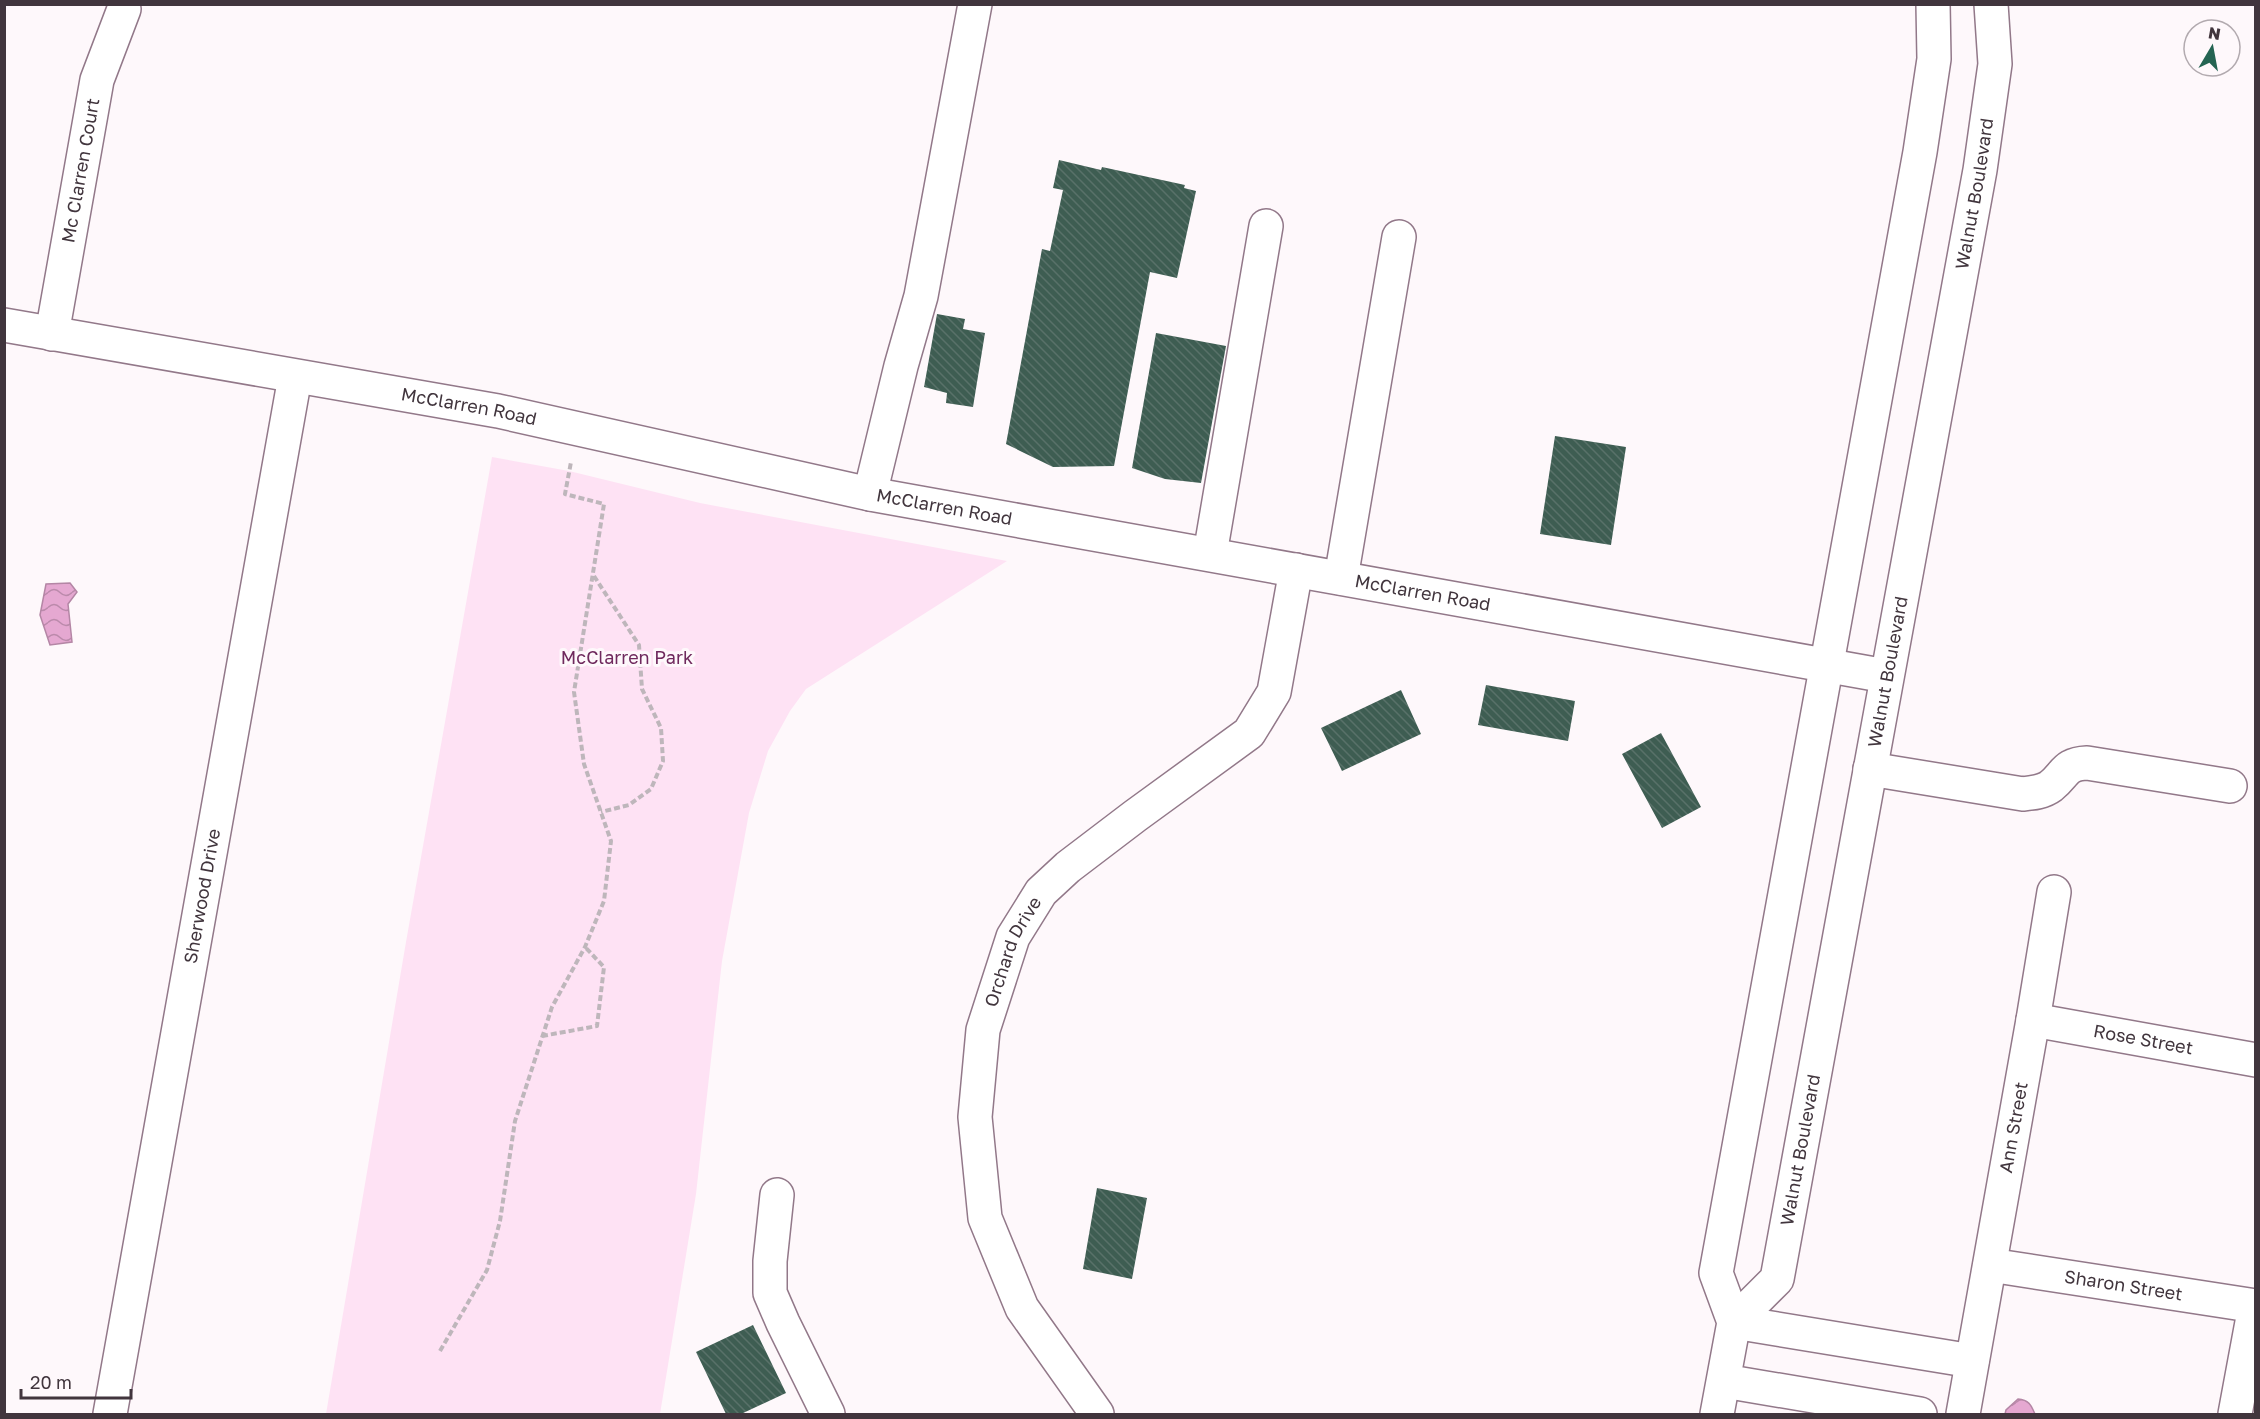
<svg xmlns="http://www.w3.org/2000/svg" width="2260" height="1419" viewBox="0 0 2260 1419" font-family="'Golos Text',sans-serif">
  <style>
    .green { fill: #fee2f4 }
    .water { fill: url(#water-waves); stroke: #b486a5; stroke-width: 1.5 }
    .building { fill: url(#building-back-hatch) }
    .lines { fill: none; stroke-linecap: round; stroke-linejoin: round }
    .minor-casing { stroke: #927889; stroke-width: 36 }
    .path { stroke: #beb6bb; stroke-width: 4; stroke-dasharray: 6 3; stroke-linecap: butt }
    .minor { stroke: #fff; stroke-width: 33 }
    .labels { text-anchor: middle; stroke-width: 6; stroke-linejoin: round; paint-order: stroke }
    .street-label { font-size: 18px; fill: #41353d; stroke: #fef8fb }
    .park-label { font-size: 18px; fill: #6f295d; stroke: #fef8fb }
  </style>
  <defs>
    <pattern id="water-waves" width="16" height="10" patternUnits="userSpaceOnUse" patternTransform="scale(1.5)"><rect width="16" height="10" fill="#e5a8d1"/><path d="M0 5q4-4 8 0t8 0" fill="none" stroke="#bb8aab"/></pattern>
    <pattern id="building-back-hatch" width="6" height="6" patternUnits="userSpaceOnUse" patternTransform="scale(1.5)"><rect width="6" height="6" fill="#3e5d52"/><path d="M-1 5l2 2M0 0l6 6M5-1l2 2" fill="none" stroke="#597169"/></pattern>
  </defs>
  <rect width="100%" height="100%" fill="#fef8fb"/>
  <path class="green" d="M492,457L569,471L700,503L1007,561L806,689L790,711L768,751L749,813L722,961L696,1194L660,1414H326L406,942Z"/>
  <path class="water" d="M70,583L77,592L68,604L72,642L50,645L40,615L46,584Z
    M2018,1399C2029,1400 2031,1405 2035,1414H2005L2006,1410Z"/>
  <path class="building" d="M1059,160L1101,170L1102,167L1185,185L1184,188L1196,191L1177,278L1150,272L1114,466L1053,467L1006,444L1042,249L1050,251L1063,190L1053,188Z
    M937,314L965,319L963,329L985,333L973,407L946,403L947,393L924,387Z
    M1156,333L1226,346L1201,483L1165,479L1132,468Z
    M1555,436L1626,447L1611,545L1540,534Z
    M1486,685L1575,701L1568,741L1478,725Z
    M1401,690L1421,734L1342,771L1321,728Z
    M1661,733L1701,807L1662,828L1622,754Z
    M1097,1188L1147,1198L1132,1279L1083,1269Z
    M753,1325L786,1393L741,1414H726L696,1352Z"/>
  <g class="lines">
    <defs>
      <g id="minor">
        <path id="s1" d="M4,325L498,411L870,494L1886,676"/>
        <path id="s2" d="M52,334L97,80L124,9"/>
        <path d="M870,494L901,366L921,296L975,4"/>
        <path d="M1210,554L1266,226"/>
        <path d="M1341,578L1399,237"/>
        <path d="M1870,769L2023,794C2033,793 2043,792 2051,786C2066,774 2064,764 2087,763L2230,786"/>
        <path id="s3" d="M2033,1020L2256,1060"/>
        <path d="M777,1195L770,1261V1293L783,1323L828,1414"/>
        <path id="s4" d="M1990,1265L2256,1306"/>
        <path id="s5" d="M1734,1322L1777,1279L1980,170L1995,64L1991,4"/>
        <path d="M1734,1322L1972,1361"/>
        <path d="M1724,1381L1920,1414"/>
        <path id="s6" d="M110,1414L295,377"/>
        <path id="s7" d="M1097,1414L1022,1308L985,1218L975,1117L983,1030L1013,937L1041,892L1068,867L1135,816L1249,733L1274,692L1296,570"/>
        <path d="M1717,1414L1734,1322L1716,1273L1920,152L1934,59L1933,4"/>
        <path id="s8" d="M1963,1414L2033,1020L2054,892"/>
        <path d="M2235,1414L2255,1306"/>
      </g>
    </defs>
    <use href="#minor" class="minor-casing"/>
    <path class="path" d="M594,576L639,645L642,689L661,728L663,761L651,789L629,805L601,812
      M542,1036L597,1026L604,967L585,947
      M440,1351L487,1270L500,1221L515,1121L552,1007L585,947L604,901L611,841L584,764L574,692L604,504L565,494L571,462"/>
    <use href="#minor" class="minor"/>
  </g>
  <g class="labels">
    <g class="street-label">
      <text dy="6" stroke="none"><textPath href="#s2" startOffset="166">Mc Clarren Court</textPath></text>
      <text dy="6" stroke="none"><textPath href="#s5" startOffset="1164">Walnut Boulevard</textPath></text>
      <text dy="6" stroke="none"><textPath href="#s1" startOffset="472">McClarren Road</textPath></text>
      <text dy="6" stroke="none"><textPath href="#s1" startOffset="958">McClarren Road</textPath></text>
      <text dy="6" stroke="none"><textPath href="#s1" startOffset="1444">McClarren Road</textPath></text>
      <text dy="6" stroke="none"><textPath href="#s5" startOffset="678">Walnut Boulevard</textPath></text>
      <text dy="6" stroke="none"><textPath href="#s6" startOffset="526">Sherwood Drive</textPath></text>
      <text dy="6" stroke="none"><textPath href="#s7" startOffset="500">Orchard Drive</textPath></text>
      <text dy="6" stroke="none"><textPath href="#s3" startOffset="112">Rose Street</textPath></text>
      <text dy="6" stroke="none"><textPath href="#s8" startOffset="291">Ann Street</textPath></text>
      <text dy="6" stroke="none"><textPath href="#s5" startOffset="192">Walnut Boulevard</textPath></text>
      <text dy="6" stroke="none"><textPath href="#s4" startOffset="135">Sharon Street</textPath></text>
    </g>
    <g class="park-label">
      <text x="627" y="664">McClarren Park</text>
    </g>
  </g>
  <rect width="2260" height="1419" fill="none" stroke="#41353d" stroke-width="12"/>
  <g transform="translate(2212 48) rotate(10)"><circle r="28" fill="#fef8fb" stroke="#b2aaaf" stroke-width="1.5"/>
  <path d="M0-4.5L10 22L0 15L-10 22Z" fill="#246452"/>
  <text y="-9" font-size="16" font-weight="bold" text-anchor="middle" fill="#41353d">N</text>
  </g>
  <path d="M21 1389v9h110v-9" fill="none" stroke="#41353d" stroke-width="3"/>
  <text x="30" y="1389" font-size="18" fill="#41353d" stroke="#fef8fb" stroke-width="4.5" paint-order="stroke">20 m</text>
</svg>
